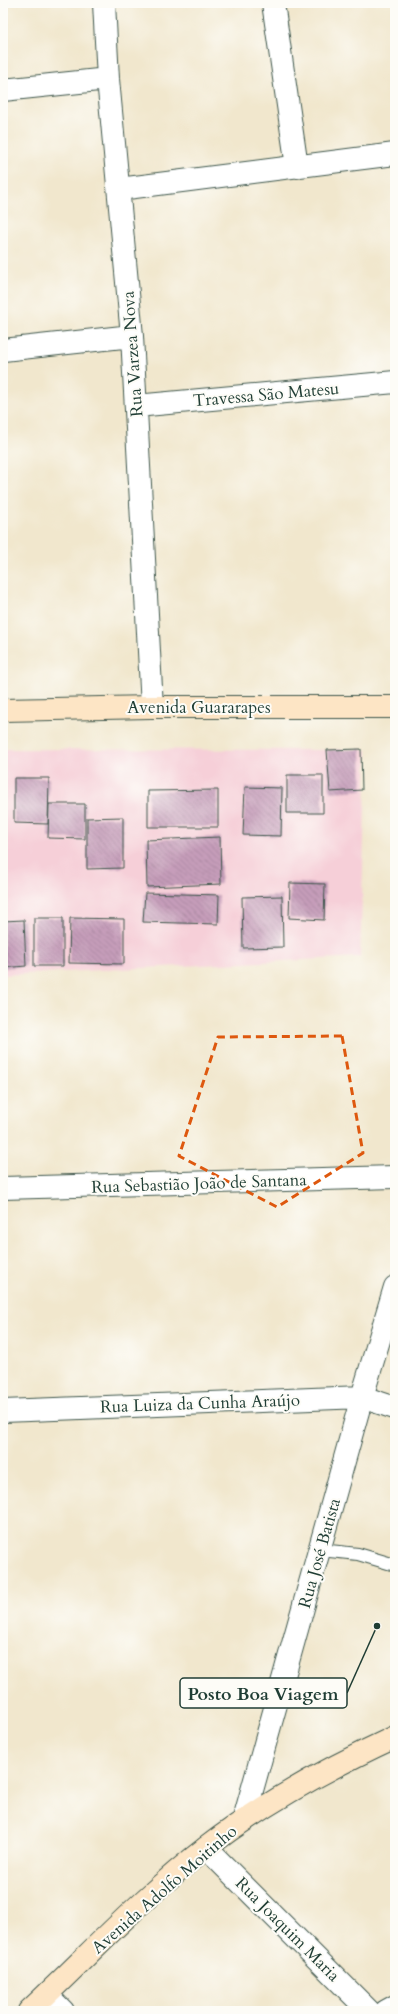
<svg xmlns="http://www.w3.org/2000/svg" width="398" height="2014" viewBox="0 0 398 2014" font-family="Cardo,serif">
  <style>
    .built { fill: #f6cfd8 }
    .building { fill: url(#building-back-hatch) }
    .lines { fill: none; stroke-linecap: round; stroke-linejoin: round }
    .lane-casing { stroke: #3e564b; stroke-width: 14 }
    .street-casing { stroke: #3e564b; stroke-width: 24 }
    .secondary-casing { stroke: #3e564b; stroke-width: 24 }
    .lane { stroke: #fff; stroke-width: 12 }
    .street { stroke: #fff; stroke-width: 22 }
    .secondary { stroke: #fde5c5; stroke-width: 22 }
    .marked { fill: none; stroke: #de580e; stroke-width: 3; stroke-dasharray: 8 5; stroke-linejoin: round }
    .labels { text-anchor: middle; stroke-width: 4; stroke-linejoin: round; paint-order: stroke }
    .street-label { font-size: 17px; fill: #1f3d34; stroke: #fdfcf7 }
    .leader { fill: none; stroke: #1f3d34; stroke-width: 1.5 }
    .callout-dot { fill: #1f3d34; stroke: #fdfcf7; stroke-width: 1.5 }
    .callout { fill: #fdfcf7; stroke: #1f3d34; stroke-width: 1.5 }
    .callout-label { font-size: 18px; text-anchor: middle; font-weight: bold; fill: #1f3d34 }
  </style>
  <defs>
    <pattern id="building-back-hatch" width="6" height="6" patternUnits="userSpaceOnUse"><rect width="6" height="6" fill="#c69dba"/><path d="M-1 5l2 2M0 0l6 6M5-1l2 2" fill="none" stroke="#a08198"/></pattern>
  </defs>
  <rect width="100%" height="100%" fill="#fdfcf7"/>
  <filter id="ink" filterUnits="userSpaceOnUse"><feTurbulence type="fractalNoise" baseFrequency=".025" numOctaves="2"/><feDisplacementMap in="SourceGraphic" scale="8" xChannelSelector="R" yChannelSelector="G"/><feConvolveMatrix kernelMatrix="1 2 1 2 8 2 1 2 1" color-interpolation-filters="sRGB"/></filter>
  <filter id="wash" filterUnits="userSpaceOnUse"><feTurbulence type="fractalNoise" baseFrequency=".012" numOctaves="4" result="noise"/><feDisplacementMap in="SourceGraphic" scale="16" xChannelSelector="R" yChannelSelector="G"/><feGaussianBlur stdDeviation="0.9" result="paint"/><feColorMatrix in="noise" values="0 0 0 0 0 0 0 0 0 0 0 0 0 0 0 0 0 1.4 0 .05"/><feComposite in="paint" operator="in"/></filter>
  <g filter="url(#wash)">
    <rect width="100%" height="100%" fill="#f1e7cd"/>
    <path class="built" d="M3,749L367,750L360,957L3,975Z"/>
    <g id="blocks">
      <path class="building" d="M361,749L362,790L330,792L327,750Z
        M287,775H323V813H287Z
        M14,778H49L48,824L14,823Z
        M245,787L282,788L281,836L243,835Z
        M218,790V827H148V791Z
        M49,804H85V839L48,838Z
        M123,817V868L87,869V818Z
        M220,837L221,884L147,887L146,840Z
        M290,883L325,884L324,920L289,918Z
        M145,893L219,895L218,924L143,922Z
        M282,896L283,947L243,948L242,897Z
        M34,918H63V966H34Z
        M70,918L124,919V964L69,963Z
        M24,920L26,966L3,968V921Z"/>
    </g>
  </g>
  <g filter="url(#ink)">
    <use href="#blocks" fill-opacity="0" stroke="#3e564b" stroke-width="1"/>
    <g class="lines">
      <defs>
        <path id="lane" d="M320,1550L358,1554L395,1565"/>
        <path id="street" d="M104,3L108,79L132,336L152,707
          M273,3L297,167
          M3,90L108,79
          M119,189L395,154
          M3,350L132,336
          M136,406L395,382
          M3,1188L395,1177
          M3,1411L362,1397L395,1408
          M244,1819L362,1397L395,1287
          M206,1848L369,2011
          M47,1995L63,2011
          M386,2011L395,2006"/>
        <path id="secondary" d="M3,710L152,707H395
          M29,2011C88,1956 143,1896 207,1847C264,1803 330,1767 395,1737"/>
      </defs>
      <use href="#lane" class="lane-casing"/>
      <use href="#street" class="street-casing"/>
      <use href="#secondary" class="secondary-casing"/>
      <use href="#lane" class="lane"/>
      <use href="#street" class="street"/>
      <use href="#secondary" class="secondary"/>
    </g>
  </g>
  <path class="marked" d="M342,1036L363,1153L277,1207L179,1156L218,1037Z"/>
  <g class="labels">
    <g class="street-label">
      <text transform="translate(132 354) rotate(-94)" y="6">Rua Varzea Nova</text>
      <text transform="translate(266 394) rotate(-5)" y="6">Travessa São Matesu</text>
      <text x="199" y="713">Avenida Guararapes</text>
      <text transform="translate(199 1183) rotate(-2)" y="6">Rua Sebastião João de Santana</text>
      <text transform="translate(200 1403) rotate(-2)" y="6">Rua Luiza da Cunha Araújo</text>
      <text transform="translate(319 1553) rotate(-74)" y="6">Rua José Batista</text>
      <text transform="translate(164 1889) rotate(-41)" y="6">Avenida Adolfo Moitinho</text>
      <text transform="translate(288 1929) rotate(45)" y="6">Rua Joaquim Maria</text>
    </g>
  </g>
  <path class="leader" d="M377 1626L347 1693"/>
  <circle class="callout-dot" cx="377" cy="1626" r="4"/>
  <rect class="callout" x="180" y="1678" width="167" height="30" rx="4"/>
  <g class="callout-label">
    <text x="263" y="1700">Posto Boa Viagem</text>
  </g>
  <rect width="398" height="2014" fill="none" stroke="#fdfcf7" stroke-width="16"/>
</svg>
